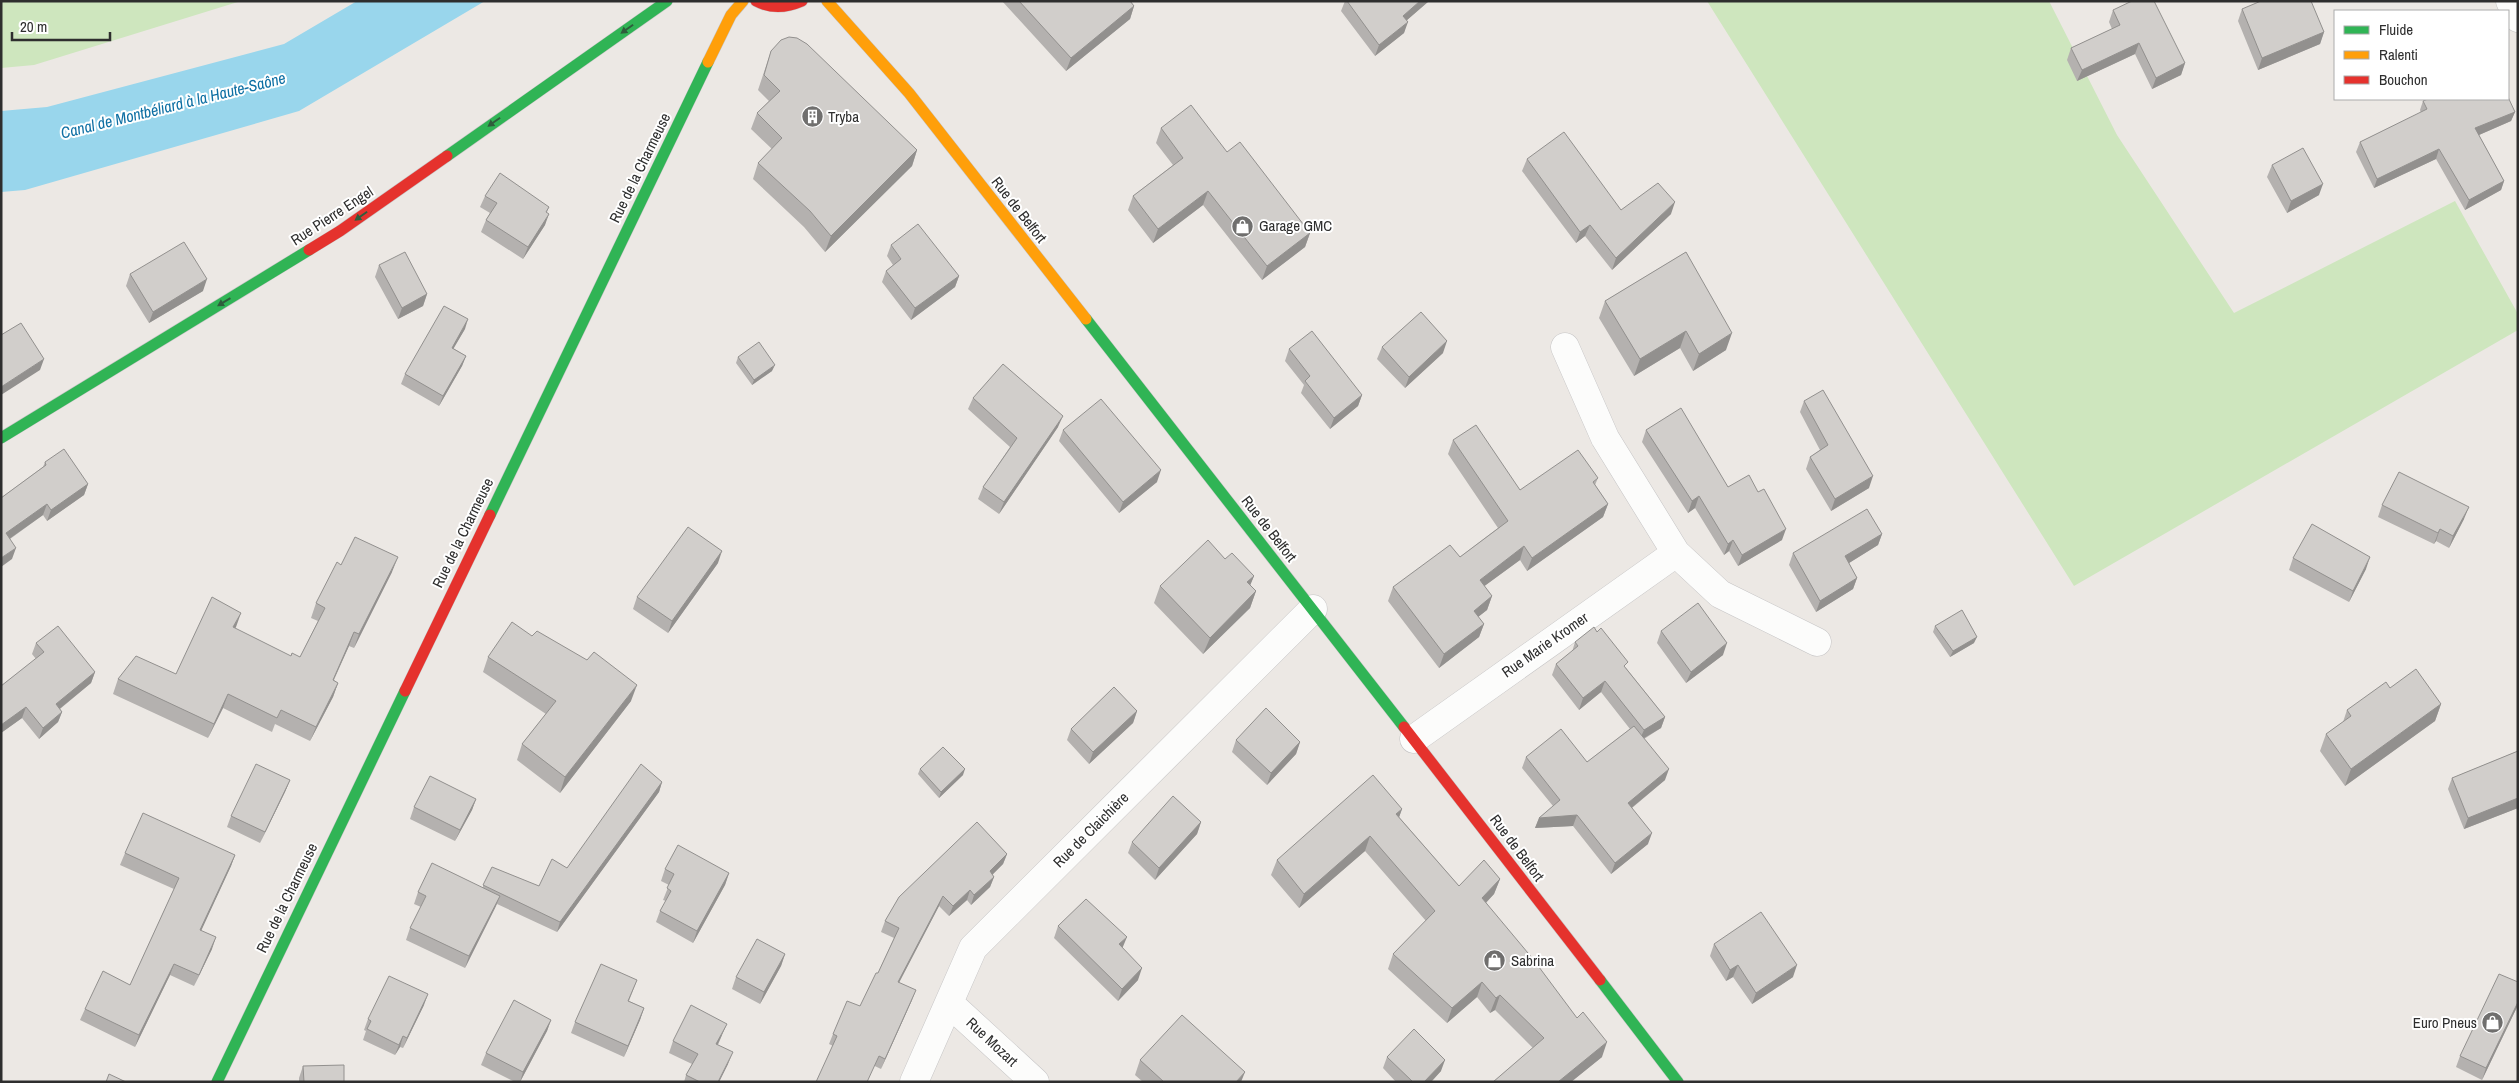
<svg xmlns="http://www.w3.org/2000/svg" width="2519" height="1083" viewBox="0 0 2519 1083" font-family="'Archivo Narrow',sans-serif">
  <style>
    .green { fill: #cee6be }
    .water { fill: #99d6ec }
    .lines { fill: none; stroke-linecap: round; stroke-linejoin: round }
    .street-casing { stroke: #c5c4c5; stroke-width: 29 }
    .fast-casing { stroke: #c5c4c5; stroke-width: 12 }
    .slow-casing { stroke: #c5c4c5; stroke-width: 12 }
    .jam-casing { stroke: #c5c4c5; stroke-width: 12 }
    .street { stroke: #fcfcfb; stroke-width: 28 }
    .fast { stroke: #30b455; stroke-width: 11 }
    .slow { stroke: #ff9f0a; stroke-width: 11 }
    .jam { stroke: #e5322d; stroke-width: 11 }
    .wall { fill: #b4b1af }
    .shaded-wall { fill: #92908e }
    .building { fill: #d1cecb; stroke: #92908e }
    .oneway { fill: #2f5d3c }
    .labels { text-anchor: middle; stroke-width: 4; stroke-linejoin: round; paint-order: stroke }
    .poi-label { font-size: 15px; fill: #2e2e2e; stroke: #fff; text-anchor: start }
    .street-label { font-size: 15px; fill: #2e2e2e; stroke: #fff }
    .water-label { font-size: 16px; font-style: italic; fill: #0d6fa3; stroke: #fff }
  </style>
  <rect width="100%" height="100%" fill="#ece8e4"/>
  <path class="green" d="M1,1H241L34,65L1,68Z
    M1707,1H2049L2117,135L2234,313L2455,201L2518,314V330L2074,586Z"/>
  <path class="water" d="M357,1H485L299,111L25,190L1,192V111L47,107L284,44Z"/>
  <g class="lines">
    <defs>
      <path id="street" d="M2510,1L2518,18
        M1565,347L1605,438L1676,553L1720,594L1817,642
        M1414,739L1676,553
        M949,1003L1035,1082
        M914,1082L973,948L1313,609"/>
      <path id="fast" d="M447,156L667,1
        M1086,319L1404,727
        M1,438L309,250
        M490,515L708,62
        M1600,980L1678,1082
        M217,1082L405,691"/>
      <path id="slow" d="M827,1L909,93L1086,319
        M708,62L731,15L743,1"/>
      <path id="jam" d="M756,1C771,9 786,8 802,1
        M309,250L340,231L447,156
        M405,691L490,515
        M1404,727L1600,980"/>
    </defs>
    <use href="#street" class="street-casing"/>
    <use href="#fast" class="fast-casing"/>
    <use href="#slow" class="slow-casing"/>
    <use href="#jam" class="jam-casing"/>
    <use href="#street" class="street"/>
    <use href="#fast" class="fast"/>
    <use href="#slow" class="slow"/>
    <use href="#jam" class="jam"/>
  </g>
  <path class="wall" d="M1002,1H1130L1134,6L1130,19L1066,71Z
    M1345,1H1429L1407,20L1404,33L1375,56L1341,11Z
    M2242,9L2324,32L2320,44L2258,70L2238,21Z
    M2113,10L2185,63L2181,75L2152,89L2135,54L2077,81L2067,60L2071,48L2112,29L2109,22Z
    M771,51L917,150L912,166L825,252L804,227L753,179L758,163L772,149L751,129L757,113L769,101L758,90Z
    M2423,101L2515,112L2511,121L2479,135L2504,181L2501,190L2465,210L2436,159L2374,188L2356,152L2360,142L2421,113L2420,110Z
    M1161,128L1227,152L1310,233L1305,247L1262,280L1203,205L1153,243L1128,210L1133,196L1173,165L1156,143Z
    M1527,159L1621,210L1671,214L1612,270L1585,236L1576,243L1522,171Z
    M2272,165L2319,195L2287,213L2267,177Z
    M485,196L549,207L547,212L545,225L523,259L481,232L486,220L490,213L480,207Z
    M891,245L959,276L955,287L911,320L882,282L886,271L893,265L887,256Z
    M1686,252L1726,350L1693,371L1680,348L1634,376L1599,318L1605,301Z
    M379,265L427,294L423,306L398,319L375,277Z
    M130,274L203,291L149,323L126,286Z
    M465,329L453,348L466,356L462,366L439,406L401,384L405,374Z
    M1382,347L1443,353L1405,388L1377,359Z
    M1289,349L1362,395L1358,406L1330,429L1301,393L1304,385L1285,361Z
    M738,357L772,371L752,385L736,363Z
    M973,398L1058,427L999,514L978,499L983,487L1010,447L968,409Z
    M1804,401L1869,488L1831,511L1806,469L1810,457L1820,450L1800,412Z
    M1063,430L1157,482L1119,513L1059,441Z
    M1646,430L1728,487L1782,540L1738,566L1729,551L1724,555L1695,508L1688,513L1642,442Z
    M1453,440L1520,490L1598,478L1595,485L1608,504L1603,517L1527,571L1520,560L1484,586L1492,596L1487,610L1478,617L1484,624L1479,637L1439,668L1388,601L1393,587L1460,557L1498,528L1448,454Z
    M45,462L88,484L84,495L47,521L43,515L10,539L12,559L1,498L43,467Z
    M2382,505L2464,519L2449,548L2436,541L2434,544L2378,517Z
    M1882,534L1878,545L1849,563L1857,578L1853,589L1816,612L1789,565L1793,553Z
    M2293,558L2366,569L2349,602L2289,570Z
    M1225,559L1254,576L1250,585L1256,591L1250,608L1203,654L1154,603L1160,586Z
    M718,563L668,633L633,609L637,597Z
    M341,565L392,572L354,648L349,646L334,680L338,683L333,697L310,741L275,724L272,732L223,708L208,738L113,694L118,679L176,674L291,656L300,657L318,621L311,618L316,603Z
    M1935,626L1974,643L1950,657L1933,632Z
    M1661,631L1723,655L1686,683L1657,643Z
    M532,636L631,701L560,793L517,760L522,744L546,714L483,672L488,657Z
    M1575,642L1626,668L1665,717L1661,728L1644,739L1665,780L1632,808L1648,844L1611,874L1573,826L1535,828L1539,818L1553,806L1522,768L1526,757L1587,762L1630,729L1601,692L1579,710L1552,675L1556,664L1572,652Z
    M36,643L95,672L91,683L60,709L62,712L58,722L39,739L22,718L1,733V686L36,659L32,654Z
    M2441,704L2435,721L2345,786L2320,751L2326,734L2343,722L2347,710Z
    M1137,711L1133,723L1089,764L1067,740L1071,729Z
    M1236,740L1300,742L1296,754L1267,785L1232,752Z
    M2518,751V808L2464,829L2448,789L2452,778Z
    M920,769L963,775L939,798L918,774Z
    M290,780L285,792L260,843L227,827L231,816Z
    M662,782L659,792L557,932L497,904L465,968L406,940L410,928L421,907L414,904L418,892L483,888V885L539,886L567,868Z
    M476,799L472,810L455,841L410,819L414,807Z
    M1402,809L1399,817L1459,886L1500,879L1494,894L1486,903L1602,1057L1571,1082H1493L1533,1048L1495,1010L1490,1013L1477,997L1447,1023L1388,969L1393,954L1426,921L1365,851L1299,908L1271,875L1277,860Z
    M1201,822L1197,834L1155,880L1128,853L1132,842Z
    M125,853L235,855L231,866L201,930L212,949L194,986L170,975L135,1047L80,1020L85,1009L130,985L174,889L120,865Z
    M1007,854L1003,864L992,875L994,877L990,887L971,905L967,900L949,916L939,906L899,983L912,1000L881,1069L829,1044L833,1034L860,1006L878,973L894,938L881,932L885,921Z
    M665,869L729,873L725,885L693,943L656,922L660,911L666,901L663,900L669,885L661,881Z
    M1058,926L1123,948L1138,980L1118,1001L1054,938Z
    M1714,944L1793,977L1752,1004L1733,977L1726,981L1710,956Z
    M785,954L781,966L760,1004L732,989L736,977Z
    M637,980L629,1001L644,1008L640,1020L624,1057L571,1033L575,1022Z
    M2518,982V1005L2482,1080L2456,1067L2460,1056Z
    M424,1005L403,1048L400,1047L395,1055L363,1040L366,1031L364,1030L368,1019Z
    M551,1020L547,1031L520,1082H515L481,1065L486,1053Z
    M722,1035L718,1045L728,1064L719,1082H684L686,1075L692,1064L669,1053L673,1041Z
    M1387,1057L1441,1071L1431,1082H1396L1383,1068Z
    M1140,1060L1241,1082H1143L1135,1075Z
    M303,1066L344,1082H299V1078Z"/>
  <path class="shaded-wall" d="M1420,1H1429L1399,27L1403,16Z
    M1134,6L1130,19L1066,71L1071,58Z
    M1408,22L1404,33L1375,56L1379,45Z
    M2324,32L2320,44L2258,70L2262,58Z
    M2139,43L2135,54L2077,81L2082,70Z
    M2185,63L2181,75L2152,89L2156,78Z
    M2515,112L2511,121L2472,138L2475,128Z
    M2439,149L2436,159L2374,188L2377,179Z
    M917,150L912,166L825,252L831,236Z
    M2504,181L2501,190L2465,210L2469,200Z
    M2323,184L2319,195L2287,213L2291,201Z
    M1208,191L1203,205L1153,243L1158,229Z
    M1675,202L1671,214L1612,270L1616,258Z
    M549,214L545,225L523,259L528,247Z
    M1590,225L1585,236L1576,243L1580,232Z
    M1310,233L1305,247L1262,280L1267,266Z
    M959,276L955,287L911,320L915,308Z
    M207,279L203,291L149,323L153,312Z
    M427,294L423,306L398,319L402,308Z
    M468,319L465,329L448,358L452,348Z
    M1686,331L1680,348L1634,376L1640,359Z
    M1732,333L1726,350L1693,371L1699,354Z
    M1447,341L1443,353L1405,388L1409,377Z
    M466,356L462,366L439,406L443,396Z
    M44,359L40,370L1,395V387Z
    M775,365L772,371L752,385L754,380Z
    M1362,395L1358,406L1330,429L1334,418Z
    M1063,416L1058,427L999,514L1004,502Z
    M1161,470L1157,482L1119,513L1123,502Z
    M1873,476L1869,488L1831,511L1835,499Z
    M88,484L84,495L47,521L51,510Z
    M1699,496L1695,508L1688,513L1692,501Z
    M47,504L43,515L2,544L6,533Z
    M1608,504L1603,517L1527,571L1532,558Z
    M2469,507L2464,519L2449,548L2453,536Z
    M1786,529L1782,540L1738,566L1742,555Z
    M2440,529L2436,541L2434,544L2438,533Z
    M1882,534L1878,545L1841,568L1845,556Z
    M1733,540L1729,551L1724,555L1728,544Z
    M1524,546L1520,560L1475,593L1480,580Z
    M16,548L12,559L1,567V558Z
    M722,551L718,563L668,633L672,621Z
    M398,557L392,572L354,648L359,634Z
    M2370,557L2366,569L2349,602L2353,591Z
    M1254,576L1247,593V582Z
    M1857,578L1853,589L1816,612L1820,601Z
    M1256,591L1250,608L1203,654L1210,638Z
    M1492,596L1487,610L1469,624L1474,611Z
    M241,613L236,627L228,641L233,627Z
    M1484,624L1479,637L1439,668L1444,654Z
    M354,632L349,646L327,694L333,680Z
    M1977,637L1974,643L1950,657L1953,651Z
    M1727,643L1723,655L1686,683L1691,672Z
    M95,672L91,683L52,715L56,704Z
    M1605,681L1601,692L1579,710L1583,698Z
    M338,683L333,697L310,741L316,727Z
    M637,685L631,701L560,793L565,777Z
    M228,694L223,708L208,738L214,724Z
    M2441,704L2435,721L2345,786L2351,769Z
    M26,707L22,718L1,733V725Z
    M1137,711L1133,723L1089,764L1093,752Z
    M62,712L58,722L39,739L43,728Z
    M1665,717L1661,728L1639,741L1644,730Z
    M1300,742L1296,754L1267,785L1271,773Z
    M965,769L963,775L939,798L941,792Z
    M1669,769L1665,780L1624,814L1628,803Z
    M290,780L285,792L260,843L265,832Z
    M662,782L659,792L557,932L560,922Z
    M2518,798V808L2464,829L2468,818Z
    M476,799L472,810L455,841L460,830Z
    M1402,809L1397,823L1396,814Z
    M1577,815L1573,826L1535,828L1539,818Z
    M1201,822L1197,834L1155,880L1159,868Z
    M1652,833L1648,844L1611,874L1615,863Z
    M1370,836L1365,851L1299,908L1304,894Z
    M1007,854L1003,864L986,881L990,871Z
    M235,855L231,866L196,942L200,930Z
    M729,873L725,885L693,943L697,931Z
    M994,877L990,887L971,905L974,895Z
    M1500,879L1494,894L1476,913L1482,898Z
    M970,890L967,900L949,916L953,906Z
    M500,896L495,908L465,968L469,956Z
    M943,896L939,906L894,992L898,982Z
    M216,937L212,949L194,986L199,975Z
    M1127,937L1122,949L1119,944Z
    M785,954L781,966L760,1004L764,992Z
    M174,964L170,975L135,1047L139,1035Z
    M1738,965L1733,977L1726,981L1730,970Z
    M1797,965L1793,977L1752,1004L1756,993Z
    M1142,968L1138,980L1118,1001L1122,989Z
    M1482,982L1477,997L1447,1023L1452,1008Z
    M916,990L912,1000L881,1069L885,1059Z
    M428,994L424,1005L403,1048L407,1038Z
    M1500,995L1495,1010L1490,1013L1496,998Z
    M2518,1002V1005L2482,1080L2486,1068Z
    M644,1008L640,1020L624,1057L628,1046Z
    M551,1020L547,1031L520,1082L523,1072Z
    M727,1024L722,1035L712,1056L716,1044Z
    M403,1036L400,1047L395,1055L399,1045Z
    M1607,1042L1602,1057L1571,1082H1558Z
    M733,1052L728,1064L719,1082H718Z
    M1445,1060L1441,1071L1431,1082H1424Z
    M1245,1072L1241,1082H1236Z"/>
  <path class="building" d="M1019,1H1130L1134,6L1071,58Z
    M1347,1H1420L1403,16L1408,22L1379,45Z
    M2132,1H2154L2185,63L2156,78L2139,43L2082,70L2071,48L2120,25L2113,10Z
    M2261,1H2311L2324,32L2262,58L2242,9Z
    M789,37L797,38L807,44L917,150L831,236L810,211L758,163L782,138L757,113L780,91L764,75L771,51L781,40Z
    M2508,97L2515,112L2475,128L2504,181L2469,200L2439,149L2377,179L2360,142L2427,109L2423,101L2428,99H2508Z
    M1191,105L1227,152L1240,142L1310,233L1267,266L1208,191L1158,229L1133,196L1183,158L1161,128Z
    M1564,132L1621,210L1658,183L1675,202L1616,258L1590,225L1580,232L1527,159Z
    M2303,148L2323,184L2291,201L2272,165Z
    M500,173L549,207L546,212L549,214L528,247L486,220L497,203L485,196Z
    M918,224L959,276L915,308L886,271L901,259L891,245Z
    M184,242L207,279L153,312L130,274Z
    M405,252L427,294L402,308L379,265Z
    M1686,252L1732,333L1699,354L1686,331L1640,359L1605,301Z
    M444,306L468,319L452,348L466,356L443,396L405,374Z
    M1421,312L1447,341L1409,377L1382,347Z
    M21,323L44,359L1,387V335Z
    M1312,331L1362,395L1334,418L1305,381L1310,376L1289,349Z
    M759,342L775,365L754,380L738,357Z
    M1003,364L1063,416L1004,502L983,487L1017,438L973,398Z
    M1823,390L1873,476L1835,499L1810,457L1828,445L1804,401Z
    M1101,399L1161,470L1123,502L1063,430Z
    M1681,408L1728,487L1749,475L1758,492L1764,489L1786,529L1742,555L1733,540L1728,544L1699,496L1692,501L1646,430Z
    M1476,425L1520,490L1578,450L1598,478L1593,482L1608,504L1532,558L1524,546L1480,580L1492,596L1474,611L1484,624L1444,654L1393,587L1450,545L1460,557L1508,521L1453,440Z
    M64,449L88,484L51,510L47,504L6,533L16,548L1,558V498L46,465L45,462Z
    M2399,472L2469,507L2453,536L2440,529L2438,533L2382,505Z
    M1867,509L1882,534L1845,556L1857,578L1820,601L1793,553Z
    M2312,524L2370,557L2353,591L2293,558Z
    M688,527L722,551L672,621L637,597Z
    M355,537L398,557L359,634L354,632L333,680L338,683L316,727L281,710L277,718L228,694L214,724L118,679L136,656L176,674L212,597L241,613L233,627L291,656L292,653L300,657L325,608L316,603L337,562L341,565Z
    M1208,540L1225,559L1232,553L1254,576L1247,582L1256,591L1210,638L1160,586Z
    M1698,603L1727,643L1691,672L1661,631Z
    M1962,610L1977,637L1953,651L1935,626Z
    M512,622L532,636L537,631L587,660L594,652L637,685L565,777L522,744L556,701L488,657Z
    M58,626L95,672L56,704L62,712L43,728L26,707L1,725V686L44,652L36,643Z
    M1594,627L1597,632L1601,628L1628,662L1624,666L1665,717L1644,730L1605,681L1583,698L1556,664L1578,646L1575,642Z
    M2416,669L2441,704L2351,769L2326,734L2351,716L2347,710L2386,682L2390,688Z
    M1114,687L1137,711L1093,752L1071,729Z
    M1266,708L1300,742L1271,773L1236,740Z
    M1634,726L1669,769L1628,803L1652,833L1615,863L1577,815L1539,818L1560,800L1526,757L1561,729L1587,762Z
    M943,747L965,769L941,792L920,769Z
    M2518,751V798L2468,818L2452,778Z
    M256,764L290,780L265,832L231,816Z
    M641,764L662,782L560,922L483,885L492,867L539,886L552,859L567,868Z
    M1373,775L1402,809L1396,814L1459,886L1484,860L1500,879L1482,898L1533,959L1577,1018L1583,1012L1607,1042L1558,1082H1493L1544,1038L1500,995L1496,998L1482,982L1452,1008L1393,954L1435,911L1370,836L1304,894L1277,860Z
    M430,776L476,799L460,830L414,807Z
    M1173,796L1201,822L1159,868L1132,842Z
    M143,813L235,855L200,930L216,937L199,975L174,964L139,1035L85,1009L103,971L130,985L179,878L125,853Z
    M977,822L1007,854L990,871L994,877L974,895L970,890L953,906L943,896L898,982L916,990L885,1059L879,1056L867,1082H816L837,1036L833,1034L847,1001L860,1006L876,973H878L899,928L885,921L899,897Z
    M678,845L729,873L697,931L660,911L671,891L667,888L674,874L665,869Z
    M432,863L500,896L469,956L410,928L426,896L418,892Z
    M1086,899L1127,937L1119,944L1142,968L1122,989L1058,926Z
    M1761,912L1797,965L1756,993L1738,965L1730,970L1714,944Z
    M757,939L785,954L764,992L736,977Z
    M601,964L637,980L628,1001L644,1008L628,1046L575,1022Z
    M2499,974L2518,982V1002L2486,1068L2460,1056Z
    M389,976L428,994L407,1038L403,1036L399,1045L367,1029L371,1021L368,1019Z
    M514,1000L551,1020L523,1072L486,1053Z
    M691,1005L727,1024L716,1044L733,1052L718,1082H700L686,1075L698,1054L673,1041Z
    M1182,1015L1245,1072L1236,1082H1164L1140,1060Z
    M1414,1029L1445,1060L1424,1082H1413L1387,1057Z
    M344,1065V1082H304L303,1066Z
    M109,1074L126,1082H106Z"/>
  <defs><path id="oneway-solid" d="M-6-.8H1V-3.2L6.5 0L1 3.2V.8H-6Z" transform="scale(1.25)"/></defs>
  <g class="oneway">
    <use href="#oneway-solid" transform="translate(627 29) rotate(145)"/>
    <use href="#oneway-solid" transform="translate(494 122) rotate(145)"/>
    <use href="#oneway-solid" transform="translate(361 216) rotate(145)"/>
    <use href="#oneway-solid" transform="translate(224 302) rotate(149)"/>
  </g>
  <defs>
    <symbol id="building-disc" viewBox="-11 -11 22 22"><circle r="9.5" fill="#706f6e" stroke="#fff"/><path d="M-4-6H4V6H1V3H-1V6H-4ZM-2.5-4.3h1.7v1.8h-1.7ZM.8-4.3h1.7v1.8H.8ZM-2.5-1h1.7V.8h-1.7ZM.8-1h1.7V.8H.8Z" fill="#fff"/></symbol>
    <symbol id="shop-disc" viewBox="-11 -11 22 22"><circle r="9.5" fill="#706f6e" stroke="#fff"/><path d="M-5-2.5h2.3a2.7 3.5 0 0 1 5.4 0H5L5.5 6h-11ZM-1.5-2.5h3a1.5 2.3 0 0 0-3 0Z" fill="#fff"/></symbol>
  </defs>
  <g fill-rule="evenodd">
    <use href="#building-disc" x="800" y="104" width="25" height="25"/>
    <use href="#shop-disc" x="1230" y="214" width="25" height="25"/>
    <use href="#shop-disc" x="1482" y="948" width="25" height="25"/>
    <use href="#shop-disc" x="2480" y="1010" width="25" height="25"/>
  </g>
  <g class="labels">
    <g class="poi-label">
      <text x="828" y="122">Tryba</text>
      <text x="1259" y="231">Garage GMC</text>
      <text x="1511" y="966">Sabrina</text>
      <text x="2477" y="1028" text-anchor="end">Euro Pneus</text>
    </g>
    <g class="street-label">
      <text transform="translate(640 168) rotate(-64)" y="5">Rue de la Charmeuse</text>
      <text transform="translate(1019 210) rotate(52)" y="5">Rue de Belfort</text>
      <text transform="translate(332 216) rotate(-33)" y="5">Rue Pierre Engel</text>
      <text transform="translate(1269 529) rotate(52)" y="5">Rue de Belfort</text>
      <text transform="translate(463 533) rotate(-64)" y="5">Rue de la Charmeuse</text>
      <text transform="translate(1545 645) rotate(-35)" y="5">Rue Marie Kromer</text>
      <text transform="translate(1091 830) rotate(-45)" y="5">Rue de Claichière</text>
      <text transform="translate(1517 848) rotate(53)" y="5">Rue de Belfort</text>
      <text transform="translate(287 898) rotate(-64)" y="5">Rue de la Charmeuse</text>
      <text transform="translate(992 1042) rotate(43)" y="5">Rue Mozart</text>
    </g>
    <g class="water-label">
      <text transform="translate(173 105) rotate(-14)" y="6">Canal de Montbéliard à la Haute-Saône</text>
    </g>
  </g>
  <rect width="2519" height="1083" fill="none" stroke="#2e2e2e" stroke-width="5"/>
  <rect x="2334" y="10" width="175" height="90" fill="#ffffff" stroke="#ababab"/>
  <rect x="2344" y="26" width="25" height="8" fill="#30b455" stroke="#ababab"/>
  <text x="2379" y="35" font-size="15" fill="#2e2e2e">Fluide</text>
  <rect x="2344" y="51" width="25" height="8" fill="#ff9f0a" stroke="#ababab"/>
  <text x="2379" y="60" font-size="15" fill="#2e2e2e">Ralenti</text>
  <rect x="2344" y="76" width="25" height="8" fill="#e5322d" stroke="#ababab"/>
  <text x="2379" y="85" font-size="15" fill="#2e2e2e">Bouchon</text>
  <path d="M12 32v8h98v-8" fill="none" stroke="#2e2e2e" stroke-width="2.5"/>
  <text x="20" y="32" font-size="15" fill="#2e2e2e" stroke="#ffffff" stroke-width="4" paint-order="stroke">20 m</text>
</svg>
